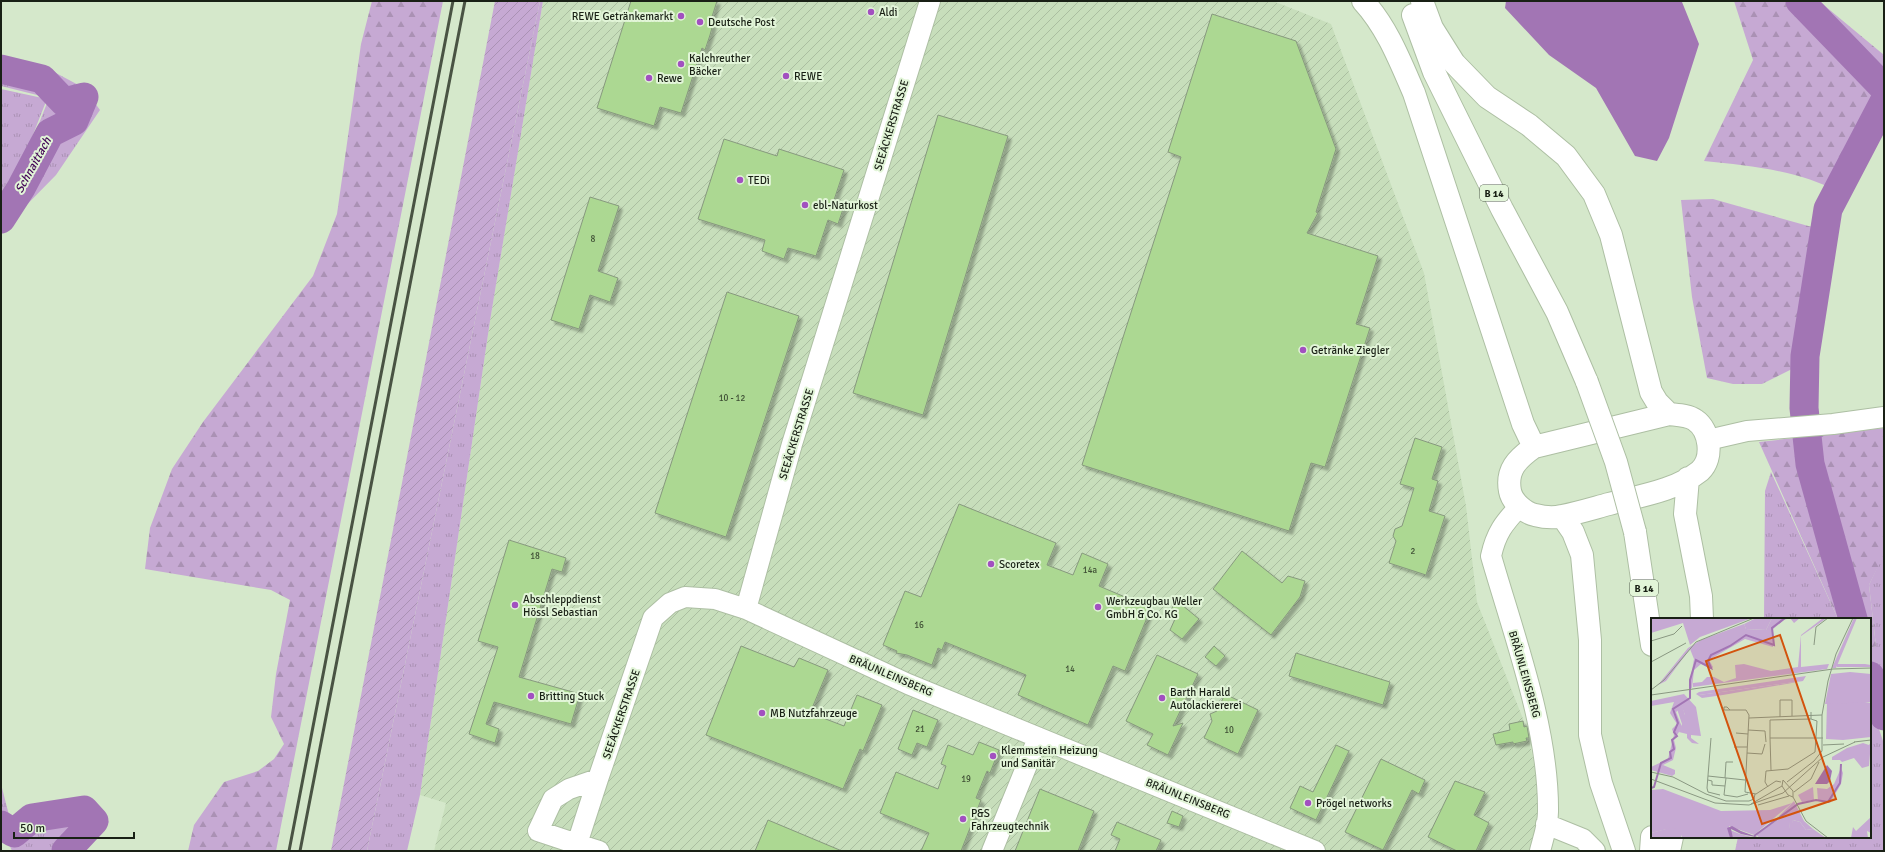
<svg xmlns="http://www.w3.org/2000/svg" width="1885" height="852" viewBox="0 0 1885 852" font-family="Signika,sans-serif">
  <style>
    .industrial { fill: url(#industrial-furrows) }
    .grass { fill: url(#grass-tufts) }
    .forest { fill: url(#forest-firs) }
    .garden { fill: url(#garden-furrows) }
    .water { fill: #a275b4 }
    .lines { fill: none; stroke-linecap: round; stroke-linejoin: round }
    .river { stroke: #a275b4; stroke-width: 29 }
    .building { fill: #acd892; stroke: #87997e; filter: url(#shadow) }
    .minor-casing { stroke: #adbfa3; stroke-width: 22 }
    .major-casing { stroke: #adbfa3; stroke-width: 24 }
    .minor { stroke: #fff; stroke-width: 20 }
    .major { stroke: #fff; stroke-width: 22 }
    .rail { stroke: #495343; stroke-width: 3 }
    .major-bridge-casing { stroke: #adbfa3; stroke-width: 24; stroke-linecap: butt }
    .major-bridge { stroke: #fff; stroke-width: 22 }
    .poi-dot { fill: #a250c0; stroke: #e2f5d8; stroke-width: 1.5 }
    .labels { text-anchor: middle; stroke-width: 4; stroke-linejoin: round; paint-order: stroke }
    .number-label { font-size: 9px; fill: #3e4e34 }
    .shield { fill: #e2f5d8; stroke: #556050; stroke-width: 1 }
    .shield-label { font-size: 10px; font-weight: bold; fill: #192015 }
    .poi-label { font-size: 11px; fill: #192015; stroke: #e2f5d8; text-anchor: start }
    .street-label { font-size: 11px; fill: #192015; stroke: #e2f5d8 }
    .water-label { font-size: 12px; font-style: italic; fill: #440657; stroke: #e2f5d8 }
    .inset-river { fill: none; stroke: #a275b4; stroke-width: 2 }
    .inset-road { fill: none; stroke: #8a9882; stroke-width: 1 }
    .view { fill: #d3530d; fill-opacity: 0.15; stroke: #d3530d; stroke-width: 2 }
    .inset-edge { fill: none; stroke: #192015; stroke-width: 2 }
  </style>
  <defs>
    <pattern id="industrial-furrows" width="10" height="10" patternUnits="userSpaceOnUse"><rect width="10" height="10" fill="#c7debb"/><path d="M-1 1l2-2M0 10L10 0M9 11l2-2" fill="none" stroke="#aabea0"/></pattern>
    <pattern id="grass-tufts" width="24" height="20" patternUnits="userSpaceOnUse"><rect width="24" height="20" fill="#c6a9d3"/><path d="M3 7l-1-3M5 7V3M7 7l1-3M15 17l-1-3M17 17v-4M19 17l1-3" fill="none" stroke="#aa91b4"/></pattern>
    <pattern id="forest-firs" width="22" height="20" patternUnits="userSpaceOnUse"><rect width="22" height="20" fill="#c6a9d3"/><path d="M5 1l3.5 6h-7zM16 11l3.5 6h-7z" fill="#aa91b4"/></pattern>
    <pattern id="garden-furrows" width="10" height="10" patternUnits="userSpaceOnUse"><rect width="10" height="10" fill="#c6a9d3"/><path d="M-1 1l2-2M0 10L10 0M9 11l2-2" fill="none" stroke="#aa91b4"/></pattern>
    <filter id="shadow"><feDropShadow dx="3.5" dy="3.5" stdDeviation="1" flood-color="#0004"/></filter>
  </defs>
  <rect width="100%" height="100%" fill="#d5e8cb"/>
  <path class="industrial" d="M543,1H1273L1331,24L1424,273L1466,506L1477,602L1527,729L1551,851H434L446,803L420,795L490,321Z"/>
  <path class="grass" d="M540,1H543L490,321L420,795L407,851H367Z
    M1,59L56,73L84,88L100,110L56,175L1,231V197L25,159L49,98L1,86Z
    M1,89L47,99L23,160L1,192Z
    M1771,472L1838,619H1764L1765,491Z
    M1883,555H1884V702L1870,663V648L1876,646L1869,585Z
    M1870,702L1884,744V851H1735L1738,837H1870Z
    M1,784L10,819L88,798L109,822L82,851H12L9,844L1,839Z"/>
  <path class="forest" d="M372,1H443L276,851H188L194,825L224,782L258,771L274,759L284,744L271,717L276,674L290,600L271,590L145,569L150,528L172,469L203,422L313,276L337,214L361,44Z
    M1734,1H1819L1884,55V121L1841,193C1798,170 1752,166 1704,161L1753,60Z
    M1713,199L1819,229L1794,368L1762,384H1733L1707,378L1692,297L1681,200Z
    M1884,428V555L1869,585L1876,646L1870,648V619H1838L1759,442Z"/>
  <path class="garden" d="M495,1H540L367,851H331Z"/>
  <path class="water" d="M1506,1L1682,2L1699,44L1669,138L1657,161L1635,156L1596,88L1549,55L1505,8Z"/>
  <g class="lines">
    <path class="river" d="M1800,1L1884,88
      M1,69L42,79L64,102L84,97L74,121L50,133L21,188L1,219
      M1853,619L1810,464L1804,408L1805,356L1828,209L1884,102
      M1870,676L1884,716
      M1,825L14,833L32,818L84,810L94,821L66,851"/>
  </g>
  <path class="building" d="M631,1H717L710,23L713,24L710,35L705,50L702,48L681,113L660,107L654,126L597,108Z
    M1212,14L1296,41L1336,149L1316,212L1318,213L1307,233L1378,256L1356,324L1370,328L1325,467L1311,463L1289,531L1082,465L1181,157L1168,152Z
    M938,115L1008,136L923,415L853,393Z
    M724,139L777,156L779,149L844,170L834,200L845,203L838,224L828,220L816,256L788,248L784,259L762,251L765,240L698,219Z
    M590,197L619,206L598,271L618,278L610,302L590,295L579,329L551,320Z
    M727,292L799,316L726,537L655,513Z
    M1415,438L1442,447L1432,479L1438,481L1429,511L1445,516L1426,575L1389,563L1396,541L1393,536L1395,529L1402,526L1414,488L1400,484Z
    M959,504L1056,543L1047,565L1073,575L1082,553L1108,564L1099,586L1151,608L1125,671L1113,666L1088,725L1018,695L1026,675L945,642L942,650L938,648L932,665L907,655L896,653L897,651L883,645L905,591L921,597Z
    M509,540L566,558L562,572L552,569L519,677L580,694L571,724L494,702L486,724L499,729L495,743L469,734L498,647L478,641Z
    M1242,551L1282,583L1288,576L1305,581L1300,597L1271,635L1213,589Z
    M1176,600L1199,619L1182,639L1170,630L1175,619L1169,614Z
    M741,646L794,667L799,658L828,670L810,713L844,726L857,695L882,705L863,751L860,749L843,789L706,735Z
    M1214,646L1225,656L1216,666L1205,657Z
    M1296,653L1390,682L1383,705L1289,676Z
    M1157,655L1198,674L1173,726L1183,723L1168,755L1147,745L1153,734L1126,721Z
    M1225,694L1258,710L1238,754L1204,738L1212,721L1210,714L1217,711Z
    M913,710L938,720L927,747L917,743L912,755L898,749Z
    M1523,721L1524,727L1527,726L1529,738H1526L1527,741L1513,744V742L1496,745L1493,734L1510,730L1509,724Z
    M979,742L999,750L990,773L987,771L976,798L981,800L961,851H921L929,833L880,813L896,772L938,789L946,766L941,764L948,745L973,755Z
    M1336,745L1349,751L1316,820L1290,808L1300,786L1313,792Z
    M1381,759L1425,780L1419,794L1412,790L1383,850L1345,832Z
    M1455,781L1485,792L1474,815L1489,823L1476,851H1457L1428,837Z
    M1040,789L1094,811L1078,851H1015Z
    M1172,811L1183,816L1179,827L1167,823Z
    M768,820L842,851H755Z
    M1117,822L1161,840L1156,851H1115L1120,839L1111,835Z"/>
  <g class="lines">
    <defs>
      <path id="minor" d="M1708,440L1747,431L1833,424L1884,417
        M1519,507C1504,523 1496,533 1491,556C1514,636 1549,729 1548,812C1548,825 1543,839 1540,851
        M746,609L792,444L930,1
        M598,779L653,618L670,603L685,597L715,599L746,609L908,684L1315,851
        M598,779L577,844L538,831L553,799L569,789Z
        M1546,824L1583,839L1595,851
        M577,844L599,851
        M992,851L1038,738"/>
      <path id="major" d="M1363,1C1387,27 1400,61 1414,93L1523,424L1534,447
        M1422,1L1432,28L1454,63L1487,97L1529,125L1566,156L1594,194L1611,235L1651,392L1657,402L1669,414
        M1413,15L1434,72L1502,209L1557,312L1587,382
        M1669,414C1677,415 1688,415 1695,420C1710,430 1714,458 1700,471C1675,491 1639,496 1609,504C1594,508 1578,513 1562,516C1554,518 1543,517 1535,515C1525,513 1512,502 1510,491C1506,470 1517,459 1534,447Z
        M1688,478L1685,514L1701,596L1702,619
        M1562,516L1573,532L1582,555L1590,640V735L1601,783L1624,851
        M1635,532L1652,645
        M1651,851L1652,837
        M1669,851L1672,837"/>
    </defs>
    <use href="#minor" class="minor-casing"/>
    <use href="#major" class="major-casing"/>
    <use href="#minor" class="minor"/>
    <use href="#major" class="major"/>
    <path class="rail" d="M289,851L453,1
      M300,851L465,1"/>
    <defs>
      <path id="major-bridge" d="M1587,382L1616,462L1635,532"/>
    </defs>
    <use href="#major-bridge" class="major-bridge-casing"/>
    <use href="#major-bridge" class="major-bridge"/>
  </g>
  <g class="poi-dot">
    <circle cx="871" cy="12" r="4"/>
    <circle cx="681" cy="16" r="4"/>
    <circle cx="700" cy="22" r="4"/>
    <circle cx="681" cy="64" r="4"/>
    <circle cx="786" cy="76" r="4"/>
    <circle cx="649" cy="78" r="4"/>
    <circle cx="740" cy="180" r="4"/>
    <circle cx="805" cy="205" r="4"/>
    <circle cx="1303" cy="350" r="4"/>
    <circle cx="991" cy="564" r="4"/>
    <circle cx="515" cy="605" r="4"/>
    <circle cx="1098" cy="607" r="4"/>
    <circle cx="531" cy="696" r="4"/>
    <circle cx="1162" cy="698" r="4"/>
    <circle cx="762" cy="713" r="4"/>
    <circle cx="993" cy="756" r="4"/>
    <circle cx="1308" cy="803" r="4"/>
    <circle cx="963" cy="819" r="4"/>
  </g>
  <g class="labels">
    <g class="number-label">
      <text x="593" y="242">8</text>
      <text x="732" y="401">10 - 12</text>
      <text x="1413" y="554">2</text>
      <text x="535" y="559">18</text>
      <text x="1090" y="573">14a</text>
      <text x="919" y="628">16</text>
      <text x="1070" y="672">14</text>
      <text x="920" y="732">21</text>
      <text x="1229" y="733">10</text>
      <text x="966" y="782">19</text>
    </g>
    <g class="shield">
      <rect x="1480" y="185" width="28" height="16" rx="3"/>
      <rect x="1630" y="580" width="28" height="16" rx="3"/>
    </g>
    <g class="shield-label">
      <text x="1494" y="197">B 14</text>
      <text x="1644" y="592">B 14</text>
    </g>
    <g class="poi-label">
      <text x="879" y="16">Aldi</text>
      <text x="673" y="20" text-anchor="end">REWE Getränkemarkt</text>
      <text x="708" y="26">Deutsche Post</text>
      <text x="689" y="62">Kalchreuther<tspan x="689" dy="13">Bäcker</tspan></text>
      <text x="794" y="80">REWE</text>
      <text x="657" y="82">Rewe</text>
      <text x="748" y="184">TEDi</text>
      <text x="813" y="209">ebl-Naturkost</text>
      <text x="1311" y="354">Getränke Ziegler</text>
      <text x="999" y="568">Scoretex</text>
      <text x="523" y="603">Abschleppdienst<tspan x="523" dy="13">Hössl Sebastian</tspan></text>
      <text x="1106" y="605">Werkzeugbau Weller<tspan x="1106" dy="13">GmbH &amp; Co. KG</tspan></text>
      <text x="1170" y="696">Barth Harald<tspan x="1170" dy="13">Autolackiererei</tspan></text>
      <text x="539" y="700">Britting Stuck</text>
      <text x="770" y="717">MB Nutzfahrzeuge</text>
      <text x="1001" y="754">Klemmstein Heizung<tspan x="1001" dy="13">und Sanitär</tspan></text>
      <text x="1316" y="807">Prögel networks</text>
      <text x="971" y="817">P&amp;S<tspan x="971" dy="13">Fahrzeugtechnik</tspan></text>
    </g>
    <g class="street-label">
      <text transform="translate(891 125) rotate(-73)" y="4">SEEÄCKERSTRASSE</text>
      <text transform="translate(796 434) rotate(-73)" y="4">SEEÄCKERSTRASSE</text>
      <text transform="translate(1525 674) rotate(74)" y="4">BRÄUNLEINSBERG</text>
      <text transform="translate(891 675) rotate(23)" y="4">BRÄUNLEINSBERG</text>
      <text transform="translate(621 714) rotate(-71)" y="4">SEEÄCKERSTRASSE</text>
      <text transform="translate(1188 798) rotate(22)" y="4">BRÄUNLEINSBERG</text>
    </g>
    <g class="water-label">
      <text transform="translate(33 165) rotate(-61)" y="4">Schnaittach</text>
    </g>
  </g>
  <g transform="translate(1651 618)">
    <rect width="220" height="220" fill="#d5e8cb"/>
    <path d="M121,0H149L143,5L139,0L133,2L122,11V29L94,21L58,42L62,49L61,51L50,46L43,52L41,70H38L43,41L39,31L15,63L7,67L37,30L50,22L93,6L95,11L115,12ZM185,46H214L220,47V49H186ZM152,63L72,77L51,80L45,76L48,74V77ZM12,171L70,193L119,192L141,185L103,217L78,208L79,220H30L31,218L16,211L0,215V172ZM134,197L138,199L139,211L142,202L149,204L155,212L162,211L175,220H109L105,217ZM79,212L89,216L105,220H82Z" fill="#c6a9d3"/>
    <path d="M0,0H101L49,19L39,27L32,5L0,15ZM105,0H121L115,12L95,11L93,6ZM172,0H176L150,18V49L178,46L176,51L42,69V65L51,64L56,59H63L73,64L85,60L84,47L93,46L120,53L147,49L150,17ZM203,0H206L185,50H181ZM33,76L45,89L50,118L40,117V120L48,126L41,125L36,120V102L31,89L25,94L31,109L23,122L25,130L22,142L12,147L24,152V156L21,158L0,152V149L17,141L23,117L21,111L26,106L19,95L23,84L0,88V83ZM201,82L220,85V119L192,122L175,121L176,85ZM220,124L218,148L211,150L203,140L191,144L189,142H181V139L196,130L212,125L218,127ZM190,150L192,155L190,166L179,185L167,183L166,170L176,171L183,166ZM162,169L163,182L151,184L147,177ZM143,183L153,203L162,211L155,212L149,204L142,202L141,211L139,212L137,197L128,198ZM220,199V215L216,213L217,220H200L202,209L205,213ZM22,209L30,215V220H0V215Z" fill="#c6a9d3"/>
    <path d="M199,54L220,56V84L174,86L180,56ZM31,87L34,97H36V116L28,114L31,106L25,88Z" fill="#c6a9d3"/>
    <path d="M155,58L152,63L48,77V74Z" fill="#c6a9d3"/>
    <path d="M176,147L181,153L179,163L176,166H164ZM81,208L90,213L109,220L90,216L80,211L82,220H79L76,210Z" fill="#a275b4"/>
    <path class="inset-river" d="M0,170L3,169L10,145L20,140L19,134L23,131L21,122L26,118L23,114L27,105L22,91L39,80V62L45,42L60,50L57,43L60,37L79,28L95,17L123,27L121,10L134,0M103,218L147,186L165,182L177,184L189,165L190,146"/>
    <path class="inset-road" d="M0,23L23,16L31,8M163,27L165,9L177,0M0,44L35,25M0,72L13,62L45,24L103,0M0,77L182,51L220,50M73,89H76L79,92H73ZM79,92H95L98,97L94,174L105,176L125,163L130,164M129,99V82H141V98M98,100L171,97M97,112L114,113L115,124M85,115L97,116M60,120L56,170L57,174L69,177M119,120V102L160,101M203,124L220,122M172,127L193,126M83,129H96M96,135L111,136L114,126M120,152L119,120H172M0,154L22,159L55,176L75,183H98L103,181L104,176M57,158L94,162M74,160L75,144H82M0,161L64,185L98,187L132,175L172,139L204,124M57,162L61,163V167L74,168L75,160M132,162L142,173V179L137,177L131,168ZM136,164L163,143L171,133V97L177,63L185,36L202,0M74,168L73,177L86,179L97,176M117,169L114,164L115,153L137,151L164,134L166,103L160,101V94M143,174L160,161L168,144M142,179L155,203L177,220M100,186L131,168M107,187L138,178"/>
    <path class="view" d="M129,17L185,181L111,206L55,43Z"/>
    <rect width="220" height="220" class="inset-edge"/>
  </g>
  <rect width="1885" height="852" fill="none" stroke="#192015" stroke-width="4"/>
  <path d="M14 832v6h120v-6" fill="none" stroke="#192015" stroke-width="2"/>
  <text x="20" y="832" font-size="12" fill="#192015" stroke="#e2f5d8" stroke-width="3" paint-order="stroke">50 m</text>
</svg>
